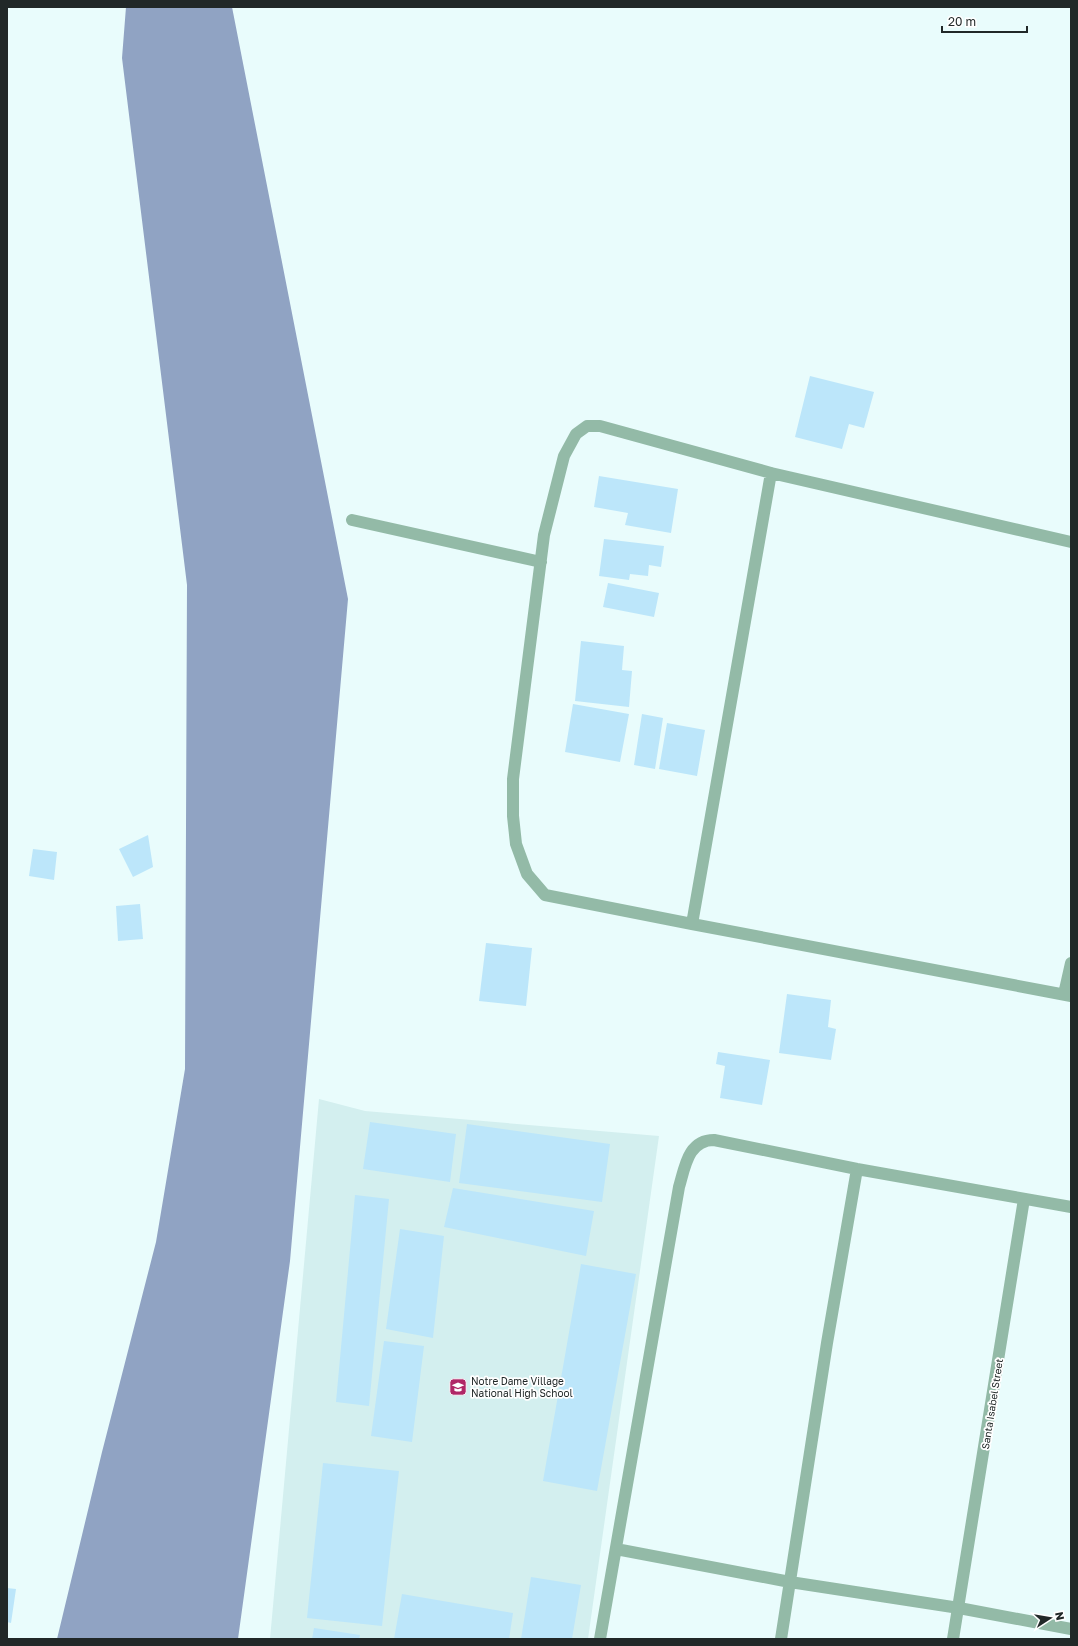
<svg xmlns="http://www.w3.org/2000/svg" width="1078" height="1646" viewBox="0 0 1078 1646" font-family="'Golos Text',sans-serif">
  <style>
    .built { fill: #d3efef }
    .water { fill: #90a3c3 }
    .building { fill: #bce6fa }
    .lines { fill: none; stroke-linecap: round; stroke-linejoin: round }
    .street { stroke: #93baa7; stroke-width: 12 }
    .labels { text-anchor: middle; stroke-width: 3.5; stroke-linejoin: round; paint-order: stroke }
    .poi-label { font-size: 10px; fill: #212828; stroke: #fff; text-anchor: start }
    .street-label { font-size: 10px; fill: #212828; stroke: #fff }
  </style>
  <rect width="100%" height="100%" fill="#e9fcfc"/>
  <path class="built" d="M319,1099L365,1111L659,1136L588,1639H270Z"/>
  <path class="water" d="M126,7H232L348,599L290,1261L238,1639H57L102,1452L156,1242L185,1069L187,585L122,58Z"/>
  <path class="building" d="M810,376L874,392L864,428L849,424L842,449L795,437Z
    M599,476L678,489L671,533L625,525L628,513L594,507Z
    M604,539L664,546L661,567L649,565L648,576L630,574L629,580L599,576Z
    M608,583L659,593L654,617L603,607Z
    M581,641L624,646L622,670L632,671L629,707L575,701Z
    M573,704L629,714L620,762L565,752Z
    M642,714L663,718L655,769L634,765Z
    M667,723L705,730L697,776L659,769Z
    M148,835L153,867L133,877L119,849Z
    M33,849L57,852L54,880L29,876Z
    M140,904L143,939L118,941L116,906Z
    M486,943L532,948L526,1006L479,1001Z
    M787,994L831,1000L828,1027L836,1029L831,1060L779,1053Z
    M718,1052L770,1060L762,1105L720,1098L725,1066L716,1064Z
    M370,1122L456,1134L450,1182L363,1169Z
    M467,1124L610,1144L602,1202L459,1183Z
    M453,1188L594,1211L586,1256L444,1227Z
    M355,1195L389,1199L369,1406L336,1402Z
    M400,1229L444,1236L433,1338L386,1329Z
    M581,1264L636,1274L597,1491L543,1481Z
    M384,1341L424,1346L412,1442L371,1436Z
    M323,1463L399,1471L382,1626L307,1618Z
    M531,1577L581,1585L572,1639H521Z
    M7,1588L16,1589L11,1623L7,1622Z
    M402,1594L513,1613L509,1639H394Z
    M314,1628L360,1635L359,1639H312Z"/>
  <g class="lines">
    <path class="street" d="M352,520L541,562
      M1071,542L771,473L600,426H587L576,434L564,456L544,535L513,779V816L516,844L527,874L545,895L692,924L1071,996
      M692,924L771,473
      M1064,994L1071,963
      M616,1549L790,1582L959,1608L1071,1629
      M600,1639L679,1187C685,1167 688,1140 714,1140L857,1169L1071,1207
      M781,1639L827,1343L857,1169
      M953,1639L1024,1199"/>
  </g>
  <defs>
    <symbol id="school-square" viewBox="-11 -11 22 22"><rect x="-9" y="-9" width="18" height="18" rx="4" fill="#b02767" stroke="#fff"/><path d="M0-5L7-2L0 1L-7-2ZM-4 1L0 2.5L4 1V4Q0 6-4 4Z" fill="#fff"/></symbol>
  </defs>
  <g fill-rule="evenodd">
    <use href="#school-square" x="448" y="1377" width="20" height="20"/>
  </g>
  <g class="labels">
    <g class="poi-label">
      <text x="471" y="1385">Notre Dame Village<tspan x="471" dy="12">National High School</tspan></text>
    </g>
    <g class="street-label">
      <text transform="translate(992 1404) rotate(-81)" y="4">Santa Isabel Street</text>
    </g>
  </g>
  <rect width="1078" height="1646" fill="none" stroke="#212828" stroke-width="16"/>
  <g transform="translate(1050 1618) rotate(78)" stroke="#ffffff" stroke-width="3" paint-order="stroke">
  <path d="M0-3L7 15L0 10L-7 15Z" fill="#212828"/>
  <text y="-6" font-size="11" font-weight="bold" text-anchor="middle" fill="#212828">N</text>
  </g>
  <path d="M942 26v6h85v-6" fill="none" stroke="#212828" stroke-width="2"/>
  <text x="948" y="26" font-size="12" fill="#212828" stroke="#ffffff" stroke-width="3" paint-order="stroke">20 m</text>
</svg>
